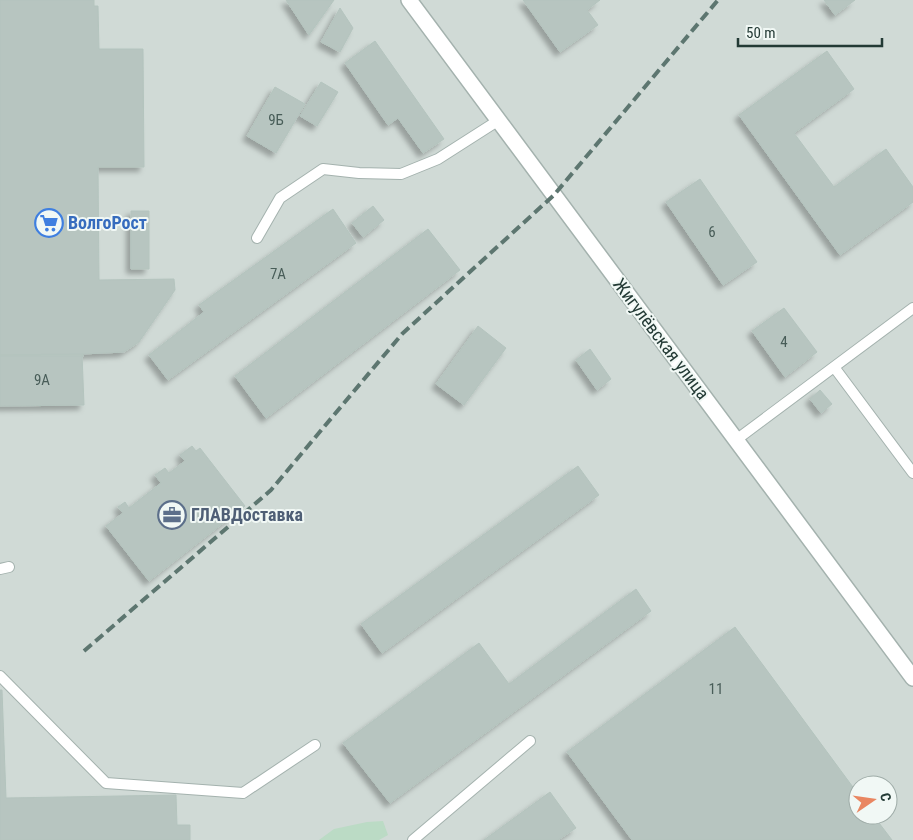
<svg xmlns="http://www.w3.org/2000/svg" width="913" height="840" viewBox="0 0 913 840" font-family="'Roboto Condensed',sans-serif">
  <style>
    .built { fill: #d0dad6; fill-rule: evenodd }
    .green { fill: #bbdbc5 }
    .building { fill: #b7c5c0; stroke: #b4c4be; filter: url(#shadow) }
    .lines { fill: none; stroke-linecap: round; stroke-linejoin: round }
    .lane-casing { stroke: #a4b2ae; stroke-width: 12 }
    .street-casing { stroke: #a4b2ae; stroke-width: 18 }
    .lane { stroke: #fff; stroke-width: 10 }
    .street { stroke: #fff; stroke-width: 15 }
    .rail { stroke: #5d7670; stroke-width: 4; stroke-dasharray: 10 5; stroke-linecap: butt }
    .labels { text-anchor: middle; stroke-width: 4; stroke-linejoin: round; paint-order: stroke }
    .number-label { font-size: 15px; fill: #485d58 }
    .shop-label { font-size: 18px; font-weight: bold; fill: #366cbe; stroke: #f1f8f5; text-anchor: start }
    .street-label { font-size: 18px; fill: #233a35; stroke: #f1f8f5 }
    .service-label { font-size: 18px; font-weight: bold; fill: #4e5e75; stroke: #f1f8f5; text-anchor: start }
  </style>
  <defs>
    <filter id="shadow"><feDropShadow dx="-4.5" dy="4.5" stdDeviation="2.5" flood-color="#0004"/></filter>
  </defs>
  <rect width="100%" height="100%" fill="#e1ebe7"/>
  <path class="built" d="M0,0H913V840H0ZM858,785H888V815H858Z"/>
  <path class="green" d="M383,821L388,835L379,840H319L334,829L367,822Z"/>
  <path class="building" d="M0,0H94V6H98L99,49H143L144,167H98L99,280L174,279L175,290L139,342L124,352L82,354L84,356H0Z
    M286,0H334L309,35Z
    M523,0H600L587,10L598,25L560,52Z
    M824,0H855L835,15Z
    M340,8L353,28L340,52L321,42Z
    M375,41L444,139L423,153L398,118L388,125L345,63Z
    M827,51L854,89L794,133L834,187L886,149L913,187V202L840,255L739,115Z
    M321,82L338,92L317,126L300,116Z
    M275,87L305,104L276,153L247,136Z
    M700,179L757,262L723,285L666,202Z
    M373,206L384,220L363,237L352,223Z
    M333,209L356,243L168,380L149,355L204,312L199,305Z
    M131,211H149V269H131Z
    M428,229L460,270L266,418L235,376Z
    M784,308L817,352L785,377L752,331Z
    M478,326L506,348L464,405L436,384Z
    M590,349L611,379L597,390L576,360Z
    M82,354L84,405L0,406V355Z
    M820,390L832,404L821,413L810,399Z
    M192,446L196,451L200,448L245,506L149,581L106,526L123,513L118,507L125,502L129,508L161,483L155,475L165,468L169,473L185,461L180,455Z
    M578,466L599,495L382,653L361,624Z
    M636,589L651,611L390,803L343,743L479,643L509,684Z
    M735,627L858,794V815H873L892,840H632L567,752Z
    M0,690H2L6,798L176,795L177,825H190V840H0Z
    M550,792L576,828L558,840H484Z"/>
  <g class="lines">
    <defs>
      <path id="lane" d="M257,238L280,198L323,169L359,173L401,174L438,159L499,120
        M834,367L913,473
        M736,440L913,308
        M0,569L9,567
        M0,676L106,783L243,793L315,745
        M413,840L530,741"/>
      <path id="street" d="M409,0L913,678"/>
    </defs>
    <use href="#lane" class="lane-casing"/>
    <use href="#street" class="street-casing"/>
    <use href="#lane" class="lane"/>
    <use href="#street" class="street"/>
    <path class="rail" d="M84,651L271,490L402,334L554,195L718,0"/>
  </g>
  <defs>
    <symbol id="supermarket-ring" viewBox="-11 -11 22 22"><circle r="9.5" fill="#f1f8f5" stroke="#3f7fe0" stroke-width="1.5"/><path d="M-6-5.5h2.5l.6 2H6L4.5 2H-2.5L-4.4-4H-6ZM-1.5 3.2a1.3 1.3 0 1 0 .1 0ZM3 3.2a1.3 1.3 0 1 0 .1 0Z" fill="#3f7fe0"/></symbol>
    <symbol id="office-ring" viewBox="-11 -11 22 22"><circle r="9.5" fill="#f1f8f5" stroke="#5c6f8a" stroke-width="1.5"/><path d="M-6-3h4V-5.5h4V-3h4V5H-6ZM-1-4.5V-3h2v-1.5ZM-6 0V1H6V0Z" fill="#5c6f8a"/></symbol>
  </defs>
  <g fill-rule="evenodd">
    <use href="#supermarket-ring" x="33" y="207" width="32" height="32"/>
    <use href="#office-ring" x="156" y="499" width="32" height="32"/>
  </g>
  <g class="labels">
    <g class="number-label">
      <text x="276" y="125">9Б</text>
      <text x="712" y="237">6</text>
      <text x="278" y="279">7А</text>
      <text x="784" y="347">4</text>
      <text x="42" y="385">9А</text>
      <text x="716" y="694">11</text>
    </g>
    <g class="shop-label">
      <text x="68" y="229">ВолгоРост</text>
    </g>
    <g class="street-label">
      <text transform="translate(661 339) rotate(53)" y="6">Жигулёвская улица</text>
    </g>
    <g class="service-label">
      <text x="191" y="521">ГЛАВДоставка</text>
    </g>
  </g>
  <g transform="translate(873 800) rotate(77)"><circle r="24" fill="#f1f8f5" stroke="#9faca8"/>
  <path d="M0-4L9 19L0 12L-9 19Z" fill="#e98661"/>
  <text y="-8" font-size="14" font-weight="bold" text-anchor="middle" fill="#233a35">С</text>
  </g>
  <path d="M738 38v8h144v-8" fill="none" stroke="#233a35" stroke-width="2.5"/>
  <text x="746" y="38" font-size="15" fill="#233a35" stroke="#f1f8f5" stroke-width="4" paint-order="stroke">50 m</text>
</svg>
